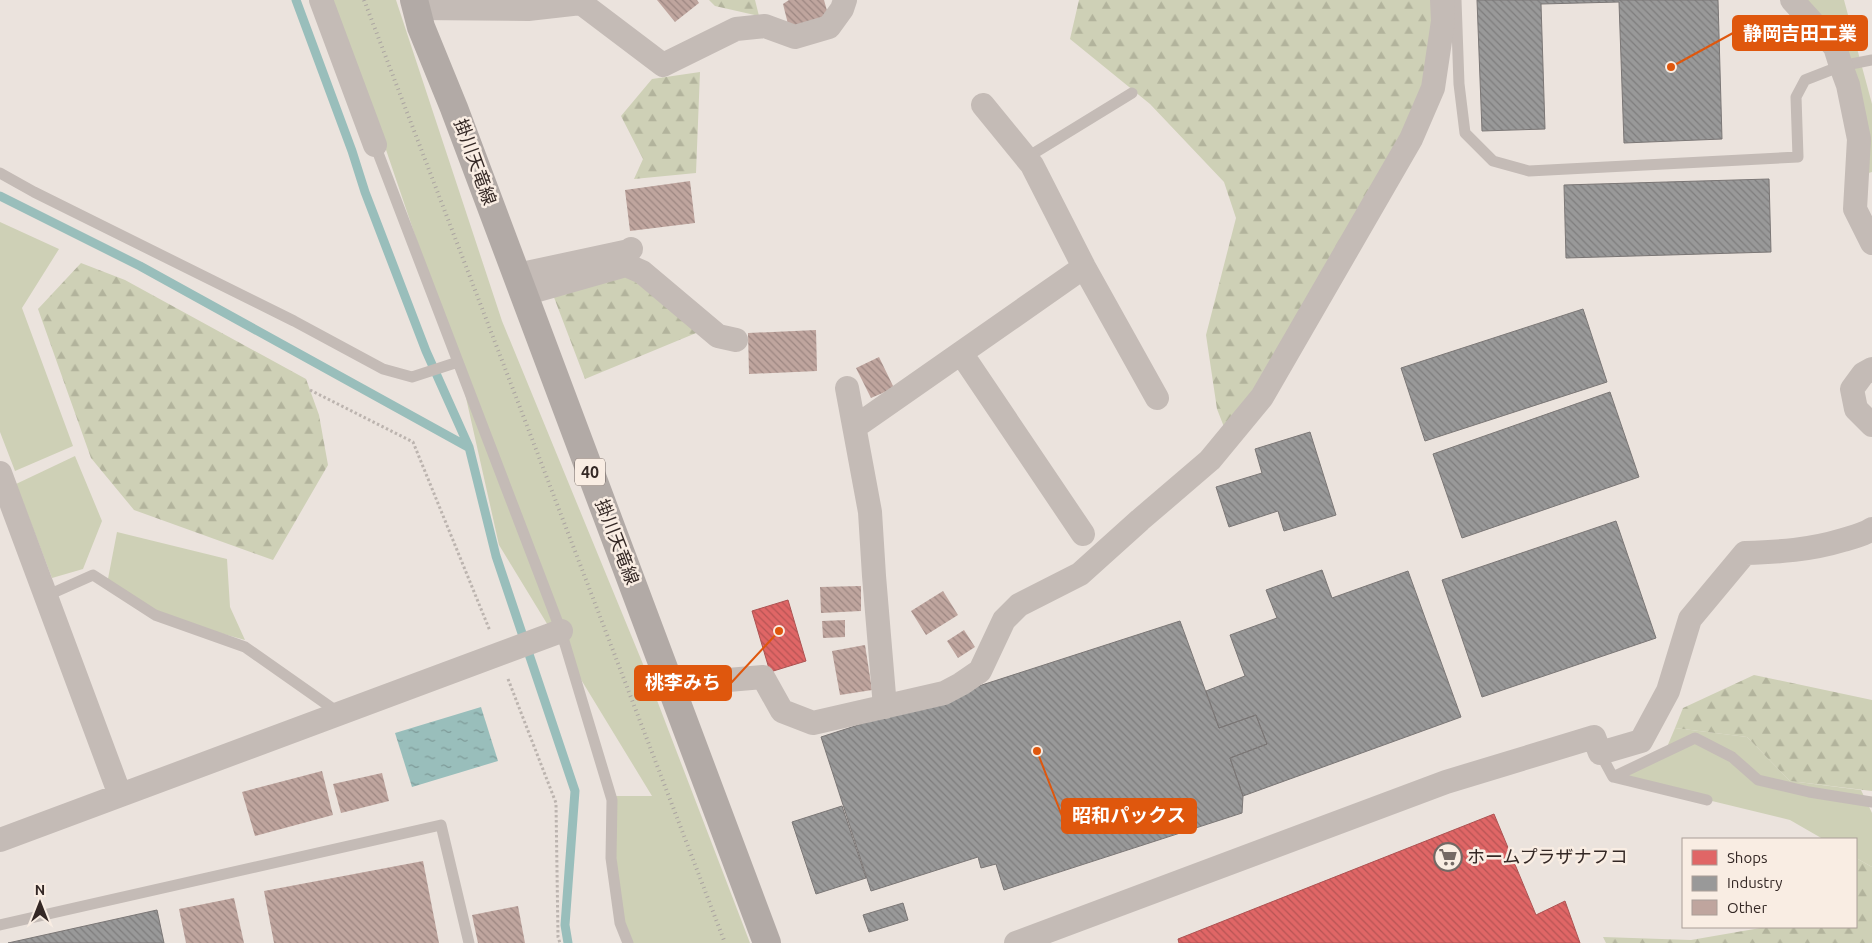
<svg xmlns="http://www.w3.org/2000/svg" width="1872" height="943" viewBox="0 0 1872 943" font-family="Ubuntu,'Noto Sans JP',sans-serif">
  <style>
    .grass { fill: #ced0b6 }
    .forest { fill: url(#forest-firs) }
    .water { fill: url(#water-ripples) }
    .shops { fill: url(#shops-back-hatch); stroke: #ac5352 }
    .industry { fill: url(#industry-back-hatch); stroke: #7b7776 }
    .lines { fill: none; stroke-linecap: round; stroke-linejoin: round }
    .stream { stroke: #99bebb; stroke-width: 9 }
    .building { fill: url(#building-back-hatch) }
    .path { stroke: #bcb4af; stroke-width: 3; stroke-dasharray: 2.5 2.5; stroke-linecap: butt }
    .lane { stroke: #c4bbb6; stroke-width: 11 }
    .street { stroke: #c4bbb6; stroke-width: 24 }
    .primary { stroke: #b2aaa6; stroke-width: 28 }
    .rail { stroke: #aba4a1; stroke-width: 4; stroke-dasharray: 1 4; stroke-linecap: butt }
    .labels { text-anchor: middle; stroke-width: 5; stroke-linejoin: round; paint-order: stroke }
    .shield { fill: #f9ede3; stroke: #6f635e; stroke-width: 1 }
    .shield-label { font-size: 16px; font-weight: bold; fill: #342825 }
    .street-label { font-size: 18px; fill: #342825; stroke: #f9ede3 }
    .poi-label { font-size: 18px; fill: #342825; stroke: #f9ede3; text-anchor: start }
    .leader { fill: none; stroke: #df570d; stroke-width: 2 }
    .callout-dot { fill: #df570d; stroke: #f9ede3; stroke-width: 2 }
    .callout { fill: #df570d; stroke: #df570d; stroke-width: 2 }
    .callout-label { font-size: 19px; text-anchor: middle; font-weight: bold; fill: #fff }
  </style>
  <defs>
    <pattern id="forest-firs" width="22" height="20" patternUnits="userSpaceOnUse" patternTransform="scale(1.25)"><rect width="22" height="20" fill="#ced0b6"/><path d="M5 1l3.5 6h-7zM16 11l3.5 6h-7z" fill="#b2b39c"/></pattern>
    <pattern id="water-ripples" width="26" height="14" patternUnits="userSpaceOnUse" patternTransform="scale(1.25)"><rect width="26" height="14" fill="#99bebb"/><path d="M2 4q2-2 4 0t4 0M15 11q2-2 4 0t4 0" fill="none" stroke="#7e9a98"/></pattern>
    <pattern id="shops-back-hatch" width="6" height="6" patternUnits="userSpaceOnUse" patternTransform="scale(1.25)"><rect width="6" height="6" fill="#e06666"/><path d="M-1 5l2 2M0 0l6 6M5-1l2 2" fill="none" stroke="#b65454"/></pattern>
    <pattern id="industry-back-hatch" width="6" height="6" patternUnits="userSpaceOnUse" patternTransform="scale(1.25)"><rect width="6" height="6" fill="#999"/><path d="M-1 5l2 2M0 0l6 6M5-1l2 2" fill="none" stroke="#7e7d7d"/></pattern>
    <pattern id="building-back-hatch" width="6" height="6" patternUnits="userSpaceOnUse" patternTransform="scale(1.25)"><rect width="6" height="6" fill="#bfa59e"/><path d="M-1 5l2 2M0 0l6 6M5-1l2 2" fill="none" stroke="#9c8681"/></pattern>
  </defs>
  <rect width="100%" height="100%" fill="#ebe3dd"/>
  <path class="grass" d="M330,0H396L502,321L645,669L750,943H626L618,916L614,796H652L499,545L458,362L381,135Z
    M1794,0H1844L1872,104V172L1865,174L1843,51Z
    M0,222L59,249L22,308L73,446L15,471L0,432Z
    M75,456L102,521L83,569L52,578L16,484Z
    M117,532L227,559L230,607L245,640L155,615L107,584Z
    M1675,728L1747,737L1790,781L1861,790L1872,813V867L1856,858V839H1823L1790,820L1613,777L1667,747Z"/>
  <path class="forest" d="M709,0H755L759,16L715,6Z
    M1079,0H1441L1435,79L1375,201L1226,432L1217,409L1206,335L1236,218L1224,182L1150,104L1070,39Z
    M700,72L696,173L634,179L643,159L621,116L652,79Z
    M81,263L125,280L306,379L319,415L328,465L273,560L134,510L91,458L38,309Z
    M618,269L701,331L585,379L547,279Z
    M1754,675L1872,700V791L1790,781L1747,737L1675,728L1683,708Z
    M1856,858L1872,867V943H1606L1603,937L1691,940L1766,927H1856Z"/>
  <path class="water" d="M481,707L498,761L412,787L395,733Z"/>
  <path class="shops" d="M788,600L806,661L770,672L752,611Z
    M1494,814L1536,915L1565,901L1580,943H1179L1178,939Z"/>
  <path class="industry" d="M1477,0H1718L1722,139L1624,143L1619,2L1541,4L1545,129L1482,131Z
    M1769,179L1771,252L1566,258L1564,185Z
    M1583,309L1607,382L1425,441L1401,368Z
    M1610,392L1639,477L1462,538L1433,454Z
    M1310,432L1336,515L1284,531L1278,511L1229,527L1216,487L1262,473L1255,449Z
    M1616,521L1656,638L1482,697L1442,580Z
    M1322,570L1332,598L1408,571L1461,717L1243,796L1230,758L1267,744L1256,715L1219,728L1206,691L1245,676L1230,635L1277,618L1266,590Z
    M1180,621L1219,728L1256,715L1267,744L1230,758L1243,796L1242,813L1004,890L996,864L981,868L978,857L871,891L821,737Z
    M842,806L866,878L816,894L792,822Z
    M903,903L908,920L869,932L863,915Z
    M157,910L164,943H8Z"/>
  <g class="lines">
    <path class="stream" d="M296,0L352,151L365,192L426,351L469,447L496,556L575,791L565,925L568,943
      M0,196L140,266L468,447"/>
  </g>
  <path class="building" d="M657,0H697L699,3L675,22Z
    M789,0H824L829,18L789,28L783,4Z
    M690,181L695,223L630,231L625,190Z
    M816,330L817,371L749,374L748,333Z
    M879,357L894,388L871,398L856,368Z
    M861,586V611L821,613L820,587Z
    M943,591L958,615L926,635L911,611Z
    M845,620V637L823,638L822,621Z
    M964,630L975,647L958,658L947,641Z
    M865,645L872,690L840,695L832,651Z
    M322,771L333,815L255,836L242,792Z
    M382,773L389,801L341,813L333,784Z
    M423,861L439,943H274L264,891Z
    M234,898L244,943H186L179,909Z
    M518,906L525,943H478L472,915Z"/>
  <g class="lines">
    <path class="path" d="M310,390L413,442L490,631
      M508,679L556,803L558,937L560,943"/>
    <path class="lane" d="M1456,0L1459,84L1465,133L1493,161L1529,171L1798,157L1796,97L1805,80L1841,66L1872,60
      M375,145L561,631L612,800L611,858L620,923L628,943
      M1026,158L1132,93
      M0,173L34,192L294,321L383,369L412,377L458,362
      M46,596L93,575L155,615L245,647L339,713
      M1600,753L1613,777L1707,800
      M1613,777L1695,738L1732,757L1758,780L1809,792L1872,802
      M0,925L441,825L469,943"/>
    <path class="street" d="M321,0L375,145
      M1792,0L1835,47L1841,66L1848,85L1859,139L1855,209L1872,243
      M416,8L528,9L581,3L663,65L736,29L765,26L795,37L829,27L842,9L845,0
      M983,105L1032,165L1084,267L1157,398
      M517,275L629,251L631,249
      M524,294L626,265L642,272L718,336L736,340
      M961,353L1083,534
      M1872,369L1863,374L1852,389L1856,409L1872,425
      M847,388L870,512L874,576L885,707
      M855,427L1084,267
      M0,473L120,795
      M670,685L763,677L782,711L813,723L944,693L961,684L980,671L1004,620L1019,605L1080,574L1140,520L1210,460L1262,397L1411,139L1433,88L1443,21L1442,0
      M0,840L561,631
      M1016,943L1446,782L1594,737L1600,753L1641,741L1668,691L1690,619L1745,553C1779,552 1810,550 1843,540C1853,537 1863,535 1872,529"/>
    <path class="primary" d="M414,0L421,27L454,108L767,943"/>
    <path class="rail" d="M364,0L725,943"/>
  </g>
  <defs>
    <symbol id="supermarket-ring" viewBox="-11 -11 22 22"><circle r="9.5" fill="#f9ede3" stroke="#746965" stroke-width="1.5"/><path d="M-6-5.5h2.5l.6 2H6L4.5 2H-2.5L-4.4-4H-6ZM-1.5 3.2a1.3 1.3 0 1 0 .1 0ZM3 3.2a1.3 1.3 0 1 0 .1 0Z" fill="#746965"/></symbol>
  </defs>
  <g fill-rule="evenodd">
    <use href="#supermarket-ring" x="1432" y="841" width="32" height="32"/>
  </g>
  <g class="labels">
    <rect class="shield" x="575" y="458.5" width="30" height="27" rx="4"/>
    <g class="shield-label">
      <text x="590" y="478">40</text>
    </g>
    <g class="street-label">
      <text transform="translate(475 162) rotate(70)" y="6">掛川天竜線</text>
      <text transform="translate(617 542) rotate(69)" y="6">掛川天竜線</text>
    </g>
    <g class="poi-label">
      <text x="1467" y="863">ホームプラザナフコ</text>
    </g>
  </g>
  <path class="leader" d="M1671 67L1733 33M779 631L731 683M1037 751L1062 816"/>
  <g class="callout-dot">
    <circle cx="1671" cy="67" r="5"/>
    <circle cx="779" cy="631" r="5"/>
    <circle cx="1037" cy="751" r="5"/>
  </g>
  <g class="callout">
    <rect x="1733" y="16" width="134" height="34" rx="5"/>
    <rect x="635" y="666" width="96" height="34" rx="5"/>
    <rect x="1062" y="799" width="134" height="34" rx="5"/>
  </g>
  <g class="callout-label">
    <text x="1800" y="40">静岡吉田工業</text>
    <text x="683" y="689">桃李みち</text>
    <text x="1129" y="822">昭和パックス</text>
  </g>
  <rect x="1682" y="838" width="175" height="90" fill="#f9ede3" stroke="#aa9e97"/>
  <rect x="1692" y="850" width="25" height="15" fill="#e06666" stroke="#aa9e97"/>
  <text x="1727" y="863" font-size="15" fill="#342825">Shops</text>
  <rect x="1692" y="876" width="25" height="15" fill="#999999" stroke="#aa9e97"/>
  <text x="1727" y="888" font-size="15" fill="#342825">Industry</text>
  <rect x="1692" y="900" width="25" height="15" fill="#bfa59e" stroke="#aa9e97"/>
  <text x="1727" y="913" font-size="15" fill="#342825">Other</text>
  <g transform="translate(40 903)" stroke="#f9ede3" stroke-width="4" paint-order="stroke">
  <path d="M0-4L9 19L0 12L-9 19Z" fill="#342825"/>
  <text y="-8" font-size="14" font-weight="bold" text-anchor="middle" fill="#342825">N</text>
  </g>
</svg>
